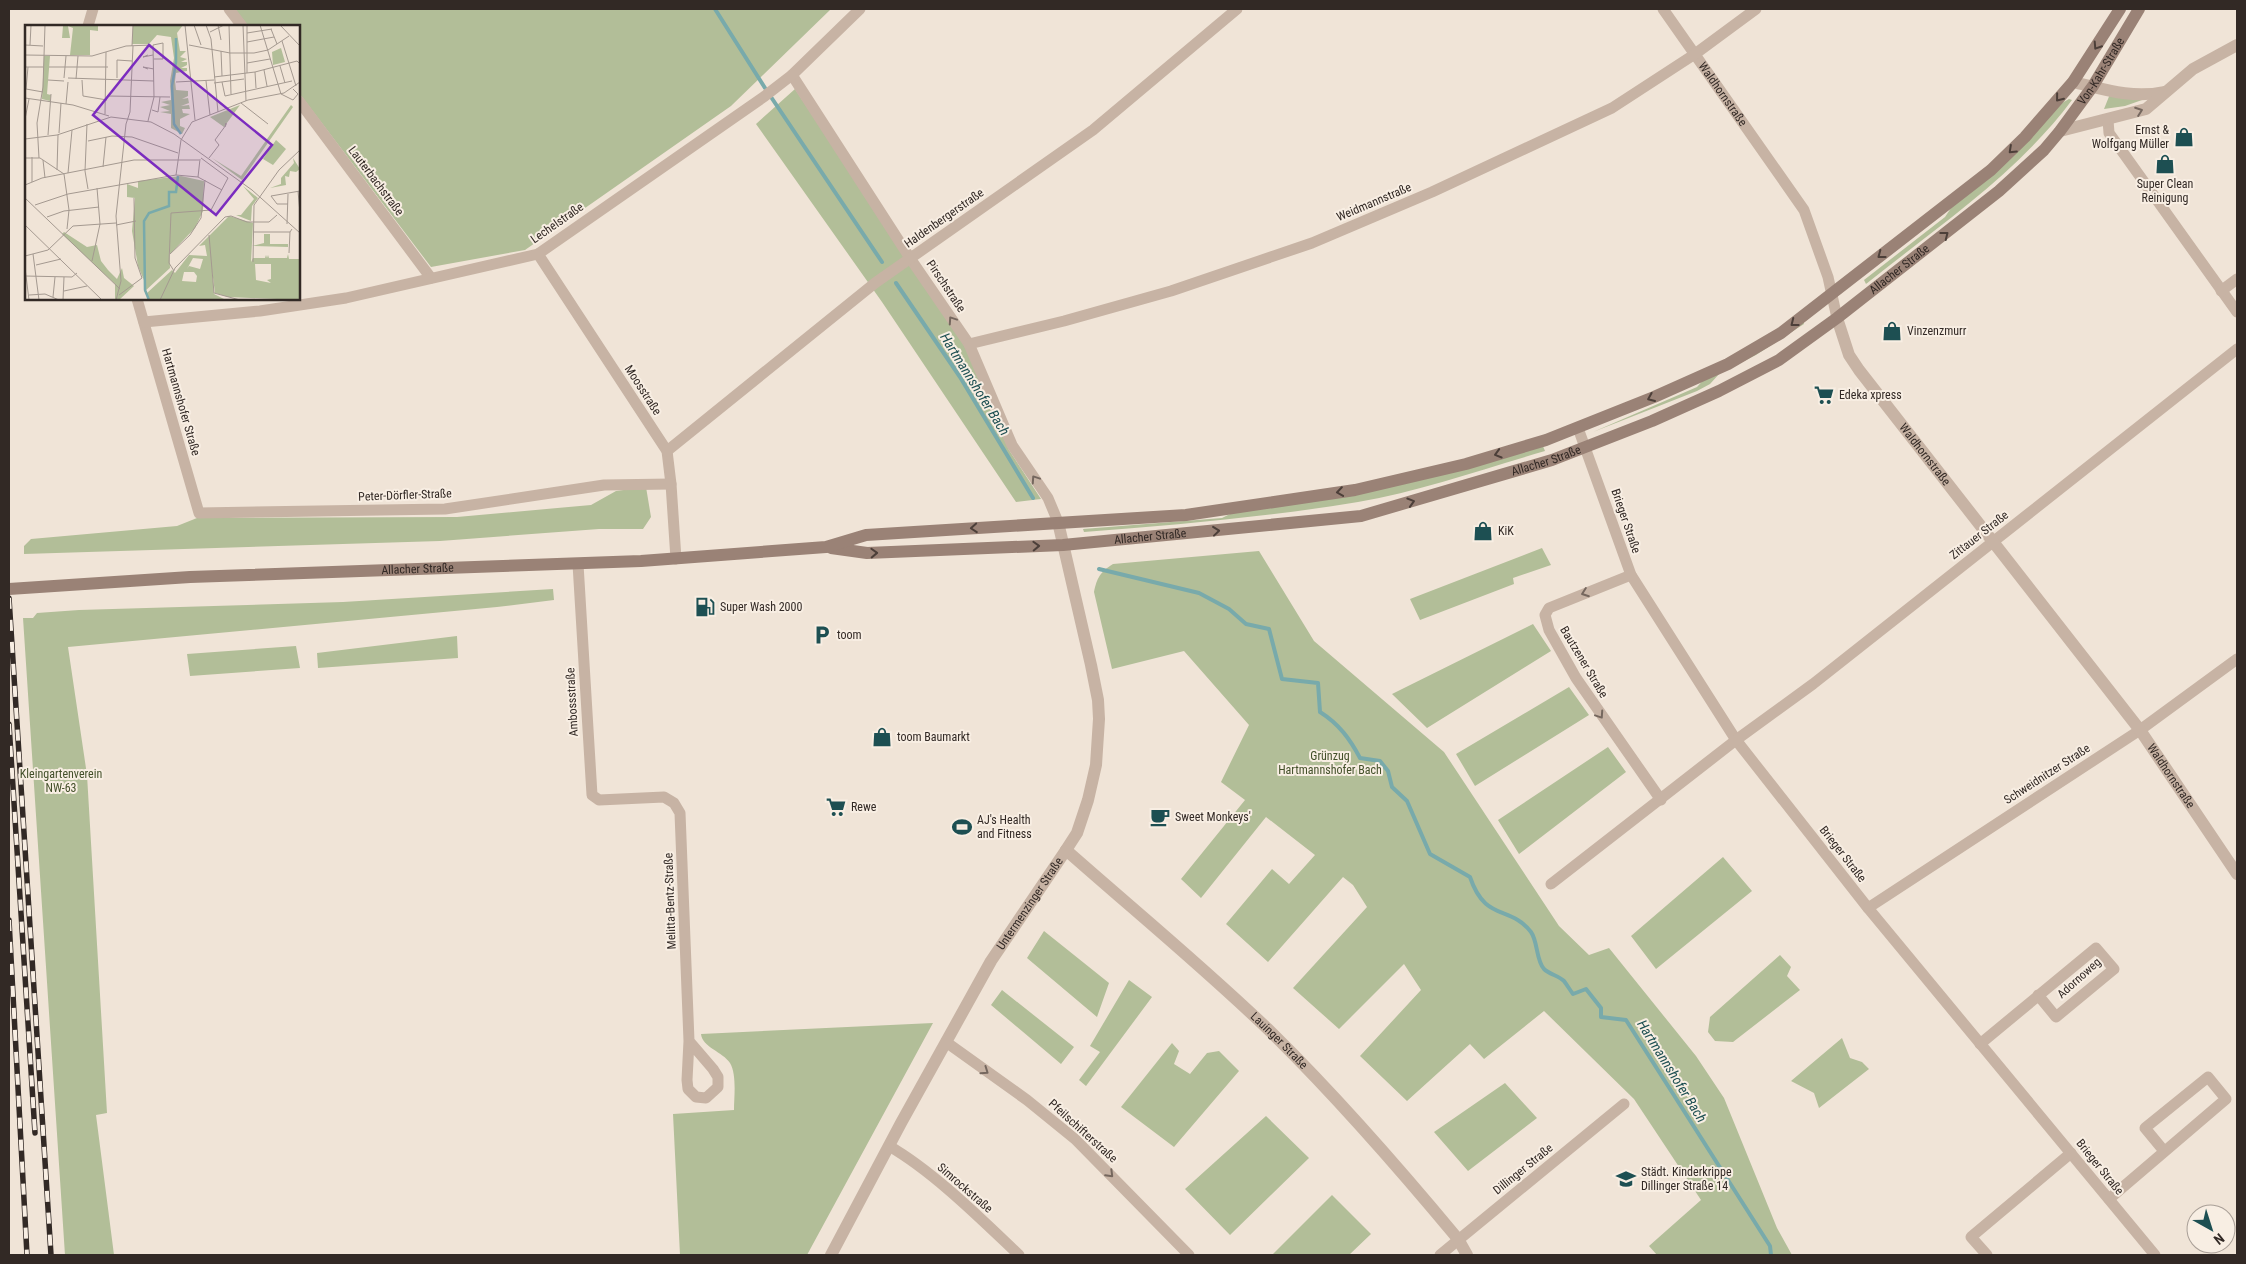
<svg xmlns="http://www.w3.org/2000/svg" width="2246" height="1264" viewBox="0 0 2246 1264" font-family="'Roboto Condensed',sans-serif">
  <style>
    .green { fill: #b2be98 }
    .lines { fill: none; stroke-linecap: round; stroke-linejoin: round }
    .stream { stroke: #78aaab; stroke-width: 4 }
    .minor { stroke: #c7b3a4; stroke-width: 11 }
    .tertiary { stroke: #c7b3a4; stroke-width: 12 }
    .secondary { stroke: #9a8276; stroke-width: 12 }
    .rail-casing { stroke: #322925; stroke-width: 5.5 }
    .rail { stroke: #f8eee3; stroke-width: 4; stroke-dasharray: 11; stroke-linecap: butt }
    .oneway { stroke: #4c3f39 }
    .oneway2 { stroke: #75675e }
    .labels { text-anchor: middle; stroke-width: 4; stroke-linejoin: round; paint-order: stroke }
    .street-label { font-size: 12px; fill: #322925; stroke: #f8eee3 }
    .poi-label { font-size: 12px; fill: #322925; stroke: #f8eee3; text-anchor: start }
    .park-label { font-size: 12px; fill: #43502a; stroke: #f8eee3 }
    .water-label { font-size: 14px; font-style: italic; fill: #1d4f52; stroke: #f8eee3 }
    .inset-river { fill: none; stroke: #78aaab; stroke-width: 2.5 }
    .inset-road { fill: none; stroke: #a49990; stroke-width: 1 }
    .view { fill: #7b2cbf; fill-opacity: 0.15; stroke: #7b2cbf; stroke-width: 2.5 }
    .inset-edge { fill: none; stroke: #322925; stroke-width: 2.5 }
  </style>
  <rect width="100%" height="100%" fill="#f0e4d7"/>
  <path class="green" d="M235,9H831L731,106L525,250L431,267L299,93V26H248Z
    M795,89L966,347L1009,450L1041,499L1016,502L882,302L756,124Z
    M2110,94L2142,100L2125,106L2104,109Z
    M2069,99L2072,100C2017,174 1937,227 1866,284L1864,280L1945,217L1955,202L2060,104Z
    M1803,320L1804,324L1756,355L1720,373L1710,384L1697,391L1593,432L1697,387L1707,376Z
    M1542,444L1545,451C1483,469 1421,491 1358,502C1267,517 1176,525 1084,532L1083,529L1222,518L1236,511Z
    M646,487L651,517L643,529H599L440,541L24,554V546L31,539L177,526L197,518L457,517L591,505L616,491Z
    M1542,548L1551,565L1513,578L1514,584L1420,620L1410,599Z
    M1259,551L1314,641L1444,752L1559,926L1589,955L1609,948L1696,1056L1724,1098L1777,1228L1792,1255H1657L1649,1246L1701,1200L1634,1099L1544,1011L1484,1059L1470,1044L1407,1101L1360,1056L1421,990L1404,964L1339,1029L1293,988L1367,907L1353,885L1343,877L1268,962L1226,924L1272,869L1289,884L1315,855L1266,817L1201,898L1181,879L1245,800L1221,782L1249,725L1184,651L1112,669L1094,592C1097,578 1100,572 1113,564Z
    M553,589L554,600L497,607L68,647L87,775L107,1113L96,1115L114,1255H65L23,618H33L37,613L79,610L343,602Z
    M1533,624L1551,651L1427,728L1392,694Z
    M457,636L458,658L318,668L317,653Z
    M296,646L300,668L190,676L187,654Z
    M1569,687L1589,715L1475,786L1456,754Z
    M1608,747L1626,772L1519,854L1498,820Z
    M1723,857L1752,891L1656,969L1631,936Z
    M1044,931L1109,983L1097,1017L1027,958Z
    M1780,955L1791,967L1787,976L1800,990L1733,1042L1715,1041L1708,1032L1710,1017Z
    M1129,980L1152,997L1086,1086L1079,1080L1100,1052L1090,1046Z
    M1002,990L1074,1047L1061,1064L991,1005Z
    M933,1023L807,1255H680L673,1114L734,1110C734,1097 737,1075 730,1063C723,1052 702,1047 701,1034Z
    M1842,1038L1850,1058L1862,1062L1869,1069L1819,1108L1814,1093L1791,1081Z
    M1172,1043L1179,1051L1174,1064L1190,1074L1207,1053L1219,1051L1239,1071L1174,1147L1121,1107Z
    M1505,1083L1537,1118L1468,1171L1434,1132Z
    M1266,1116L1309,1158L1230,1235L1185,1189Z
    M1332,1195L1371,1234L1349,1255H1272Z"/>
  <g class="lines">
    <path class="stream" d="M715,9L765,88
      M771,97L882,262
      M896,283L960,377L1033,498
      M1099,569L1199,593L1229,609L1246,624L1269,629L1282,679L1318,683L1320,712C1339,724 1350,739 1360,758L1380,761L1388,771L1392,787L1407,801L1430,854L1470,877C1485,922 1510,905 1531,932C1538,942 1536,960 1544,969C1549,974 1559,976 1564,981C1567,985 1570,990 1573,994L1586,989L1601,1008V1017L1626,1020L1770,1246L1771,1255"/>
    <g class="minor">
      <path d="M229,9L242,26"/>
      <path id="s1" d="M1663,9L1804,210L1828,277L1837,318"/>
      <path d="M88,26L93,9"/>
      <path d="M792,75L910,258L969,344L1012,445L1048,498L1058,522"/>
      <path d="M299,101L431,278"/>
      <path d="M2108,120L2109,133L2237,312"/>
      <path d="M538,254L667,451L671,484L676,559"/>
      <path d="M2221,291L2237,279"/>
      <path d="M137,299L199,513L445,509L604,485L671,484"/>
      <path d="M144,322L260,311L346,298L538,254L765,96L792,75L860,9"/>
      <path d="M969,344L1064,321L1171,291L1312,243L1432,192L1612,108L1695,54L1756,9"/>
      <path d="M1578,428L1631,575L1736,740L1868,908L2155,1255"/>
      <path d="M667,451L875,283L1093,130L1237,9"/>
      <path d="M578,564L592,795L599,800L664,797L674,803L680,813L689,1041L687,1080L688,1089L696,1097L706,1098L718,1087V1077L713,1069L689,1041"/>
      <path d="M1631,575L1549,608L1545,615L1549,630L1576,678L1661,800"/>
      <path d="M1551,884L1736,740L1813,684L2237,349"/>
      <path d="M1868,908L2140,730L2237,659"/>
      <path d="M946,1042L1027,1100L1075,1139L1189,1255"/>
      <path d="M1980,1044L2096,948L2114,969L2056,1017L2038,995"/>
      <path d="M889,1146C934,1172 981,1219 1019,1255"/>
      <path d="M2109,1199L2226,1099L2208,1077L2145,1128L2164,1151"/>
      <path d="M1440,1255L1624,1104"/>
      <path d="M1987,1255L1971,1237L2071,1153"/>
    </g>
    <g class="tertiary">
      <path d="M2073,82C2103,89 2132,99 2164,92"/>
      <path d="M2060,131L2146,109L2193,69L2237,45"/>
      <path id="s2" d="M1837,318L1849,355L1859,370L2140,730L2237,874"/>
      <path id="s3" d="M1066,850C1135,911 1207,970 1273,1034C1339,1099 1399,1168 1458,1239L1467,1255"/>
      <path id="s4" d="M831,1255L901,1123L991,961L1066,850L1077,833L1088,800L1096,765L1099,719L1098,700L1091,665L1058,522"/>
    </g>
    <g class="secondary">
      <path id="s5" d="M831,548L867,553L1063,545L1361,516L1552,460L1652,421L1719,391L1779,360L1837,318L1999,191L2044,150L2060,131L2093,86L2139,9"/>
      <path id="s6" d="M9,589L190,577L641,561L826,547L866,535L1186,515L1355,490L1466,464L1546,440L1654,397L1728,364L1781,333L1991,170L2025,137L2073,82L2120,9"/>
    </g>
    <defs>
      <path id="rail" d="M9,598L51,1255
        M9,724L35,1133
        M9,920L27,1255"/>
    </defs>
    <use href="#rail" class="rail-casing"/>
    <use href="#rail" class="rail"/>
  </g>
  <defs><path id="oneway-chevron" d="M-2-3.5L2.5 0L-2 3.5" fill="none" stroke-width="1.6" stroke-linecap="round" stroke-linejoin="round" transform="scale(1.25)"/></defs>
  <g class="oneway">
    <use href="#oneway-chevron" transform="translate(2097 46) rotate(123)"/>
    <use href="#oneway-chevron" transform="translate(2059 98) rotate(129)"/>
    <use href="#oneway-chevron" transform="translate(2012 150) rotate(137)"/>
    <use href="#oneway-chevron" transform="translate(1945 235) rotate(-38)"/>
    <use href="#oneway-chevron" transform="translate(1881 255) rotate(143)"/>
    <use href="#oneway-chevron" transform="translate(1794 323) rotate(142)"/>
    <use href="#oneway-chevron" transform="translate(1651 398) rotate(157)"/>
    <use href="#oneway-chevron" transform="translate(1498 454) rotate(164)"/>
    <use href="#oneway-chevron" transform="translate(1340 492) rotate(172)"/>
    <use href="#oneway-chevron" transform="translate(1411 502) rotate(-17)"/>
    <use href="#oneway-chevron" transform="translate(974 528) rotate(176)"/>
    <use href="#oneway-chevron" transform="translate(1216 531) rotate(-6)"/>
    <use href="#oneway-chevron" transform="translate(1036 546) rotate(-2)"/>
    <use href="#oneway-chevron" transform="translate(874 553) rotate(-2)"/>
  </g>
  <g class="oneway2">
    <use href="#oneway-chevron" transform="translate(2139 111) rotate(-20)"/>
    <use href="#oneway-chevron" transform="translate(952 320) rotate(-124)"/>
    <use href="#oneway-chevron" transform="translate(1035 479) rotate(-124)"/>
    <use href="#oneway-chevron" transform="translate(1585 593) rotate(160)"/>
    <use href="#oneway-chevron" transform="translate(1600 715) rotate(56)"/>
    <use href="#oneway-chevron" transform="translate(985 1071) rotate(35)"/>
    <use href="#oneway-chevron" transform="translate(1110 1174) rotate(45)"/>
  </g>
  <defs>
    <symbol id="shop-bare" viewBox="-9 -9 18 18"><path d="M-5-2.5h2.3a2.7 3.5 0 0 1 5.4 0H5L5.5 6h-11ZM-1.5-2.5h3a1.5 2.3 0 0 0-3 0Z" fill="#1d4f52" stroke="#f8eee3" stroke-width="2.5" paint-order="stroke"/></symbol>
    <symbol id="supermarket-bare" viewBox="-9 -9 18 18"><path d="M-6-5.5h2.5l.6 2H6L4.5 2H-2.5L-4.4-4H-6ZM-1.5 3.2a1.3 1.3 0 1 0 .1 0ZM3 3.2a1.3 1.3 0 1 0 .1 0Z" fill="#1d4f52" stroke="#f8eee3" stroke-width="2.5" paint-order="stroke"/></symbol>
    <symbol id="fuel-bare" viewBox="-9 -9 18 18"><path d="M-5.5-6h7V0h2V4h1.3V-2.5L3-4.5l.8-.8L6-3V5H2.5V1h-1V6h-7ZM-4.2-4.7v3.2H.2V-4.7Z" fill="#1d4f52" stroke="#f8eee3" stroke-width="2.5" paint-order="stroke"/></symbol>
    <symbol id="parking-bare" viewBox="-9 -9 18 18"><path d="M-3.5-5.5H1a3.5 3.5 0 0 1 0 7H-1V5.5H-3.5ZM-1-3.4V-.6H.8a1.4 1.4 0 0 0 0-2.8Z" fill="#1d4f52" stroke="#f8eee3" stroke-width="2.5" paint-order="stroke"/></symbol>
    <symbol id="cafe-bare" viewBox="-9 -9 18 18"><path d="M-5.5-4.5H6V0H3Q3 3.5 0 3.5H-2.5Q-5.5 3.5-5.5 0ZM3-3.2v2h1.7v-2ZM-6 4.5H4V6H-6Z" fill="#1d4f52" stroke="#f8eee3" stroke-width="2.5" paint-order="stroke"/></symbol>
    <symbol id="stadium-bare" viewBox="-9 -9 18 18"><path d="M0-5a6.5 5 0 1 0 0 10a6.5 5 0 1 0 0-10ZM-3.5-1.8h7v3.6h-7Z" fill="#1d4f52" stroke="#f8eee3" stroke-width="2.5" paint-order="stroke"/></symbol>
    <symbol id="school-bare" viewBox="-9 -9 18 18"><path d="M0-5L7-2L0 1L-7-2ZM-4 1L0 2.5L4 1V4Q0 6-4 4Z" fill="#1d4f52" stroke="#f8eee3" stroke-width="2.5" paint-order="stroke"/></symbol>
  </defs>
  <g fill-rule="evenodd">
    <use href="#shop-bare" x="2170" y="123" width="28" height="28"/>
    <use href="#shop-bare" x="2151" y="150" width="28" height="28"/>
    <use href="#shop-bare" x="1878" y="317" width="28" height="28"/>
    <use href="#supermarket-bare" x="1810" y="381" width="28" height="28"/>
    <use href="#shop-bare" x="1469" y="517" width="28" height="28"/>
    <use href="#fuel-bare" x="691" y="593" width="28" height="28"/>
    <use href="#parking-bare" x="808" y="621" width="28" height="28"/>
    <use href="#shop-bare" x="868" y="723" width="28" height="28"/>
    <use href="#supermarket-bare" x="822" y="793" width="28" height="28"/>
    <use href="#cafe-bare" x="1146" y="803" width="28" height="28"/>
    <use href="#stadium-bare" x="948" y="813" width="28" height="28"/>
    <use href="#school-bare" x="1612" y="1165" width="28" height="28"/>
  </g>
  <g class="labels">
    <g class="street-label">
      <text dy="4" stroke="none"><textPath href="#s5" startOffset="1415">Von-Kahr-Straße</textPath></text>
      <text dy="4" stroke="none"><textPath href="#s1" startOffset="104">Waldhornstraße</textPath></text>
      <text transform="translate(376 181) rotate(53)" y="4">Lauterbachstraße</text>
      <text transform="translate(1374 202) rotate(-23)" y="4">Weidmannstraße</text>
      <text transform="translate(944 218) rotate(-35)" y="4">Haldenbergerstraße</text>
      <text transform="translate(557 223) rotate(-35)" y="4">Lechelstraße</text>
      <text dy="4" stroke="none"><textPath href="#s5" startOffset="1130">Allacher Straße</textPath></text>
      <text transform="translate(946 286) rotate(56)" y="4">Pirschstraße</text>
      <text transform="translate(643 390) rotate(57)" y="4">Moosstraße</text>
      <text transform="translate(181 402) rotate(74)" y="4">Hartmannshofer Straße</text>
      <text dy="4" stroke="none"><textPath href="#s2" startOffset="164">Waldhornstraße</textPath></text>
      <text dy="4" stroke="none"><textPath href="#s5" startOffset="725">Allacher Straße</textPath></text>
      <text transform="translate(405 495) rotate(-2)" y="4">Peter-Dörfler-Straße</text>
      <text transform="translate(1626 521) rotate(71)" y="4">Brieger Straße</text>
      <text transform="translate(1979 535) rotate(-38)" y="4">Zittauer Straße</text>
      <text dy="4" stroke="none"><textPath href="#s5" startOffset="320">Allacher Straße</textPath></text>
      <text dy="4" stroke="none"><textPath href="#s6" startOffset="409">Allacher Straße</textPath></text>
      <text transform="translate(1584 662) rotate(59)" y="4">Bautzener Straße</text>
      <text transform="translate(572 702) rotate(-93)" y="4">Ambossstraße</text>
      <text transform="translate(2047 774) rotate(-33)" y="4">Schweidnitzer Straße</text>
      <text dy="4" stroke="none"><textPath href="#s2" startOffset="569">Waldhornstraße</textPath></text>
      <text transform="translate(1843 854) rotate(52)" y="4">Brieger Straße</text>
      <text transform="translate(670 901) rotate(-92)" y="4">Melitta-Bentz-Straße</text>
      <text dy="4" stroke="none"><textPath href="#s4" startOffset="404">Untermenzinger Straße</textPath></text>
      <text transform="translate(2079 978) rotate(-42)" y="4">Adornoweg</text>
      <text dy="4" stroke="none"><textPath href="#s3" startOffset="286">Lauinger Straße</textPath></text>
      <text transform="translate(1083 1131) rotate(42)" y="4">Pfeilschifterstraße</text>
      <text transform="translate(2100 1167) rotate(51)" y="4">Brieger Straße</text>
      <text transform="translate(1523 1169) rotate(-39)" y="4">Dillinger Straße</text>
      <text transform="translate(965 1188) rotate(41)" y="4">Simrockstraße</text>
    </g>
    <g class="poi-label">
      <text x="2169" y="134" text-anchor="end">Ernst &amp;<tspan x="2169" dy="14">Wolfgang Müller</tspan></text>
      <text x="2165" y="188" text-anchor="middle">Super Clean<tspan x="2165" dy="14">Reinigung</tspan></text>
      <text x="1907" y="335">Vinzenzmurr</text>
      <text x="1839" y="399">Edeka xpress</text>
      <text x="1498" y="535">KiK</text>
      <text x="720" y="611">Super Wash 2000</text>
      <text x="837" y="639">toom</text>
      <text x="897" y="741">toom Baumarkt</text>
      <text x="851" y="811">Rewe</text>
      <text x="1175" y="821">Sweet Monkeys'</text>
      <text x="977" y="824">AJ's Health<tspan x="977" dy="14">and Fitness</tspan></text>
      <text x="1641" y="1176">Städt. Kinderkrippe<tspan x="1641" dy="14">Dillinger Straße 14</tspan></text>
    </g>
    <g class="park-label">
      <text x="1330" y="760">Grünzug<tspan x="1330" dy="14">Hartmannshofer Bach</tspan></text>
      <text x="61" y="778">Kleingartenverein<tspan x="61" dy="14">NW-63</tspan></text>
    </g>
    <g class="water-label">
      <text transform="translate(975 384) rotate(58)" y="5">Hartmannshofer Bach</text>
      <text transform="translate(1672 1071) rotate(58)" y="5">Hartmannshofer Bach</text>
    </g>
  </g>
  <g transform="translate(25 25)">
    <rect width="275" height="275" fill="#f0e4d7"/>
    <path d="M73,0V6L65,5V30H45L48,3L43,1L45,13H37L38,1ZM108,0H158L152,8L155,26H161L155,32L162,34L156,37H162V40L156,43H162V46L151,48L150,56L151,65L163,66V71L157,74L163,73L164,78L156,81L164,80L165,84H157L158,88L165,89L155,94V101L160,103L157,109L146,103V89L135,87L145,86L135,82L145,80L136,77L146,75L145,56L149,33L146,12L132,10L124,19H107ZM256,23L260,37L248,40L247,27ZM19,31H25L22,69L26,70L25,76L17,74ZM215,80L199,102L185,92ZM266,80L268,82L217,155L187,133L216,151ZM251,115L261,124L248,140L238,134ZM268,133L275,144L271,147L265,146L264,152L260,151L261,160L245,163L256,159V153L269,138ZM156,151L179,156L178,186L170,203L145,229L144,219L145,243L119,267L121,260L113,241L107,206L110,173L102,172V159L113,163V156ZM218,161L233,173L227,181L226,196L211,190H216L229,174ZM204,191L228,198L226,237L228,233H240L241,230L242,233L243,230L244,233H262L263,229L264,234H275V275L203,272L190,268L187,245L189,269L201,275H123L122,268L147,245L150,248L164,230L182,231L180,220L174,221ZM168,233L178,234L175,244L164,241L162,244ZM230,239H246V254L242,255L246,258L231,255ZM159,247H169L172,251L171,257L157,256ZM39,207L62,222L72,220L76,236L83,245L92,254L97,243L99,253L109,261L94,275H90V259L37,209ZM239,209H245V219H263V222L227,221L239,218Z" fill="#b2be98" fill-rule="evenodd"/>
    <path class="inset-river" d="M151,13V37L147,61L149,99L156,109M124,275L120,265L119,196L124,188L144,181V167H151L153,151"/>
    <path class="inset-road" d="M160,0L170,95M169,0L176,20M181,0L186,14L193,87M193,0L196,15M204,0L206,69M218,0L221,76M222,0V48M235,0L256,69M255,0L275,21M246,4L252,19M185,7L199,0M222,8L247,4M257,16L271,61M222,17L249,12M0,20L18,21M5,20L6,0M164,20L205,28H229L243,25L264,11M107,21L108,0M196,26L197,51M0,30L67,31L101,21L126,20M123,30L118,32L128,30M222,38L245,34M255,41L260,58M0,42H18M24,42H83M123,44L118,42L129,44M239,45L242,61M230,47L231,63M189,52L230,47L272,36L275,39M39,53L41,31M43,53L129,56M92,53V35L107,36M51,54L53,31M23,55L39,56M57,55L58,71L82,75M181,56L185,90M151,57L189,55M197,57L200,71L267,56M189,58L219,54M1,64L3,42M1,64L18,67M256,69L268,75L273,69L268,64M82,71L145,72M0,73L48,80L84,91M216,78L243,99M41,79L43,57M127,85L133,87L135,72M80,89L81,27M0,94L4,74M123,96L129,72L128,20L138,18V34H129M62,99L60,146L63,164M34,108L36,78M23,110L26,69M0,114L32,110L86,92L126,97L149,109L227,165L275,208M63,116L87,111L107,112L153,128M0,133H15L39,149M14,133L12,98L18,62L20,0M184,133L194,120L190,115L201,100V98L200,102M18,135L20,153M78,142L81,112M32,145L33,110M43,148L47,105M39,149L44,185L42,204M151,150L156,115L167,97L223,75L259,68L275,57M173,152L175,134M7,157V132M0,160L17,153L109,135H174M273,166L275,188M0,173L95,264M263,179H252L246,171L275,166M10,180L43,169L151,150L173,152L197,165M22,192L39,186L74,182M262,199L263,169M0,200L77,275M91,200L111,196M228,207H265L267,204M184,210L189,268L215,275M264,228L265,207M8,229L14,275M145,229L165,210L176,193L180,155M0,231L23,225L48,201L91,198M67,236L75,199L72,163M228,237L229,180L254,145L275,125M11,240L36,234M0,243L4,275M149,246L144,238L146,188L186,185L203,153L176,133M0,251L47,252L52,248M39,266L62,261M4,270L20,269L34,275M94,270L117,253L110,233L109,173M28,272L30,252M38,275L39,252M91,275L96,256L91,191L101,99L105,87L108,21M135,275L150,243L200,192L206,191L222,197H244L252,190"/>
    <path class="view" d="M124,20L247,120L191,190L68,90Z"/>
    <rect width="275" height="275" class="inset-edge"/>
  </g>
  <rect width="2246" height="1264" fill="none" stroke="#322925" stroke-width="20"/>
  <g transform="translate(2211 1229) rotate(141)"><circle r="24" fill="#f8eee3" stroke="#a99f97"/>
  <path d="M0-4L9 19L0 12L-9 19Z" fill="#1d4f52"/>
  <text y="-8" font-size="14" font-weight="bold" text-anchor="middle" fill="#322925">N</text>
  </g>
</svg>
